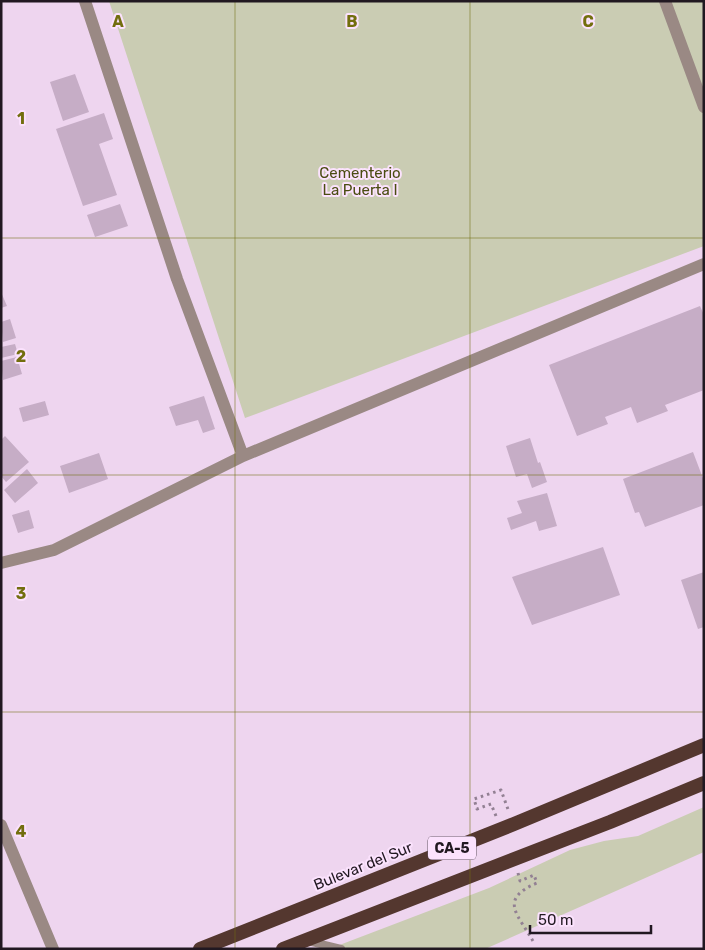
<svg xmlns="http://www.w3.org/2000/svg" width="705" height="950" viewBox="0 0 705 950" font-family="Rubik,sans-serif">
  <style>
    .green { fill: #caccb3 }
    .building { fill: #c6adc6 }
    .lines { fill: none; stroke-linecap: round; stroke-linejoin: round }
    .path { stroke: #928093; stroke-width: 3; stroke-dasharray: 2.5 4; stroke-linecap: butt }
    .service { stroke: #9a8984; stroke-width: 8 }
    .minor { stroke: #9a8984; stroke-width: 12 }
    .trunk { stroke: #54372f; stroke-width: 14 }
    .grid { fill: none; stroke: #726e0e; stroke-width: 1; stroke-opacity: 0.55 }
    .labels { text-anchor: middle; stroke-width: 4; stroke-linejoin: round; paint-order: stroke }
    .shield { fill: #fbe2fd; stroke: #625563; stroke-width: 1 }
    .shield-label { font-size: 14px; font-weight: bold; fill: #211821 }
    .park-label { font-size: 15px; fill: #4a4c11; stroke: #fbe2fd }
    .street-label { font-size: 15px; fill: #211821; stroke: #fbe2fd }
    .grid-label { font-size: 16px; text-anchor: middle; font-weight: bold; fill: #726e0e; stroke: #fbe2fd; stroke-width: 4; stroke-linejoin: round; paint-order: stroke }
  </style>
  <rect width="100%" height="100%" fill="#eed5ef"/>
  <path class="green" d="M109,1H704V246L245,418Z
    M704,807V852L485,949H329L489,888L570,850L604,841L638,836Z"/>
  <path class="building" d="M75,74L89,112L63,121L50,82Z
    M104,113L113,139L99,144L117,195L83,206L56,129Z
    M120,204L128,226L95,237L87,215Z
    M1,292L7,306L1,308Z
    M700,306L704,315V390L665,405L668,411L637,423L631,407L605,417L608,424L577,436L549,365Z
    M10,319L16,338L3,342L1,322Z
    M15,344L18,354L1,358V347Z
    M17,357L22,374L3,380L1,361Z
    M204,396L215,429L203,433L198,420L176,426L169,407Z
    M45,401L49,415L23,422L19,408Z
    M5,436L29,462L6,482L1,476V440Z
    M530,438L538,463L540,462L547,482L532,488L527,474L516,477L506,446Z
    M693,452L704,481V505L645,527L639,512L635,513L623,479Z
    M99,453L108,479L69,493L60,466Z
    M27,469L38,483L15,503L4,490Z
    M547,493L557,526L539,531L536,521L511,530L507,518L522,513L517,501Z
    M29,510L34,528L18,533L12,515Z
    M603,547L620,595L532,625L512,577Z
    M704,572V627L698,629L681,580Z"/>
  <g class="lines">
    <path class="path" d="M496,816L491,804L477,809L474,799L501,790L509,812
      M518,873L520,881L534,875L537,883C497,900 519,915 534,943"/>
    <path class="service" d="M308,941L341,949"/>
    <path class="minor" d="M85,1L177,279L243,456
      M665,1L704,107
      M1,563L54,550L243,456L704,264
      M1,825L53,949"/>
    <path class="trunk" d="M200,949L514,824L704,745
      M283,949L610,822L704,783"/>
  </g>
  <path class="grid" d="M235,1V949M470,1V949M1,238H704M1,475H704M1,712H704"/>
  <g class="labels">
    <rect class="shield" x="428" y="836.5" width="48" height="23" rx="4"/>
    <g class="shield-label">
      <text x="452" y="853">CA-5</text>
    </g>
    <g class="park-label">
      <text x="360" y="178">Cementerio<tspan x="360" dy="17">La Puerta I</tspan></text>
    </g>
    <g class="street-label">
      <text transform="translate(363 866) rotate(-22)" y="5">Bulevar del Sur</text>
    </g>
  </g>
  <g class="grid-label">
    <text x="118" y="27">A</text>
    <text x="352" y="27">B</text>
    <text x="588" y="27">C</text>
    <text x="21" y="124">1</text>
    <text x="21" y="362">2</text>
    <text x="21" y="599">3</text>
    <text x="21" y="837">4</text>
  </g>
  <rect width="705" height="950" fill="none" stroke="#211821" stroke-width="5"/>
  <path d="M530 925v8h121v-8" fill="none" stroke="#211821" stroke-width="2.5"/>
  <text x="538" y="925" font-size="15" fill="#211821" stroke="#fbe2fd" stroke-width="4" paint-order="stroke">50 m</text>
</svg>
